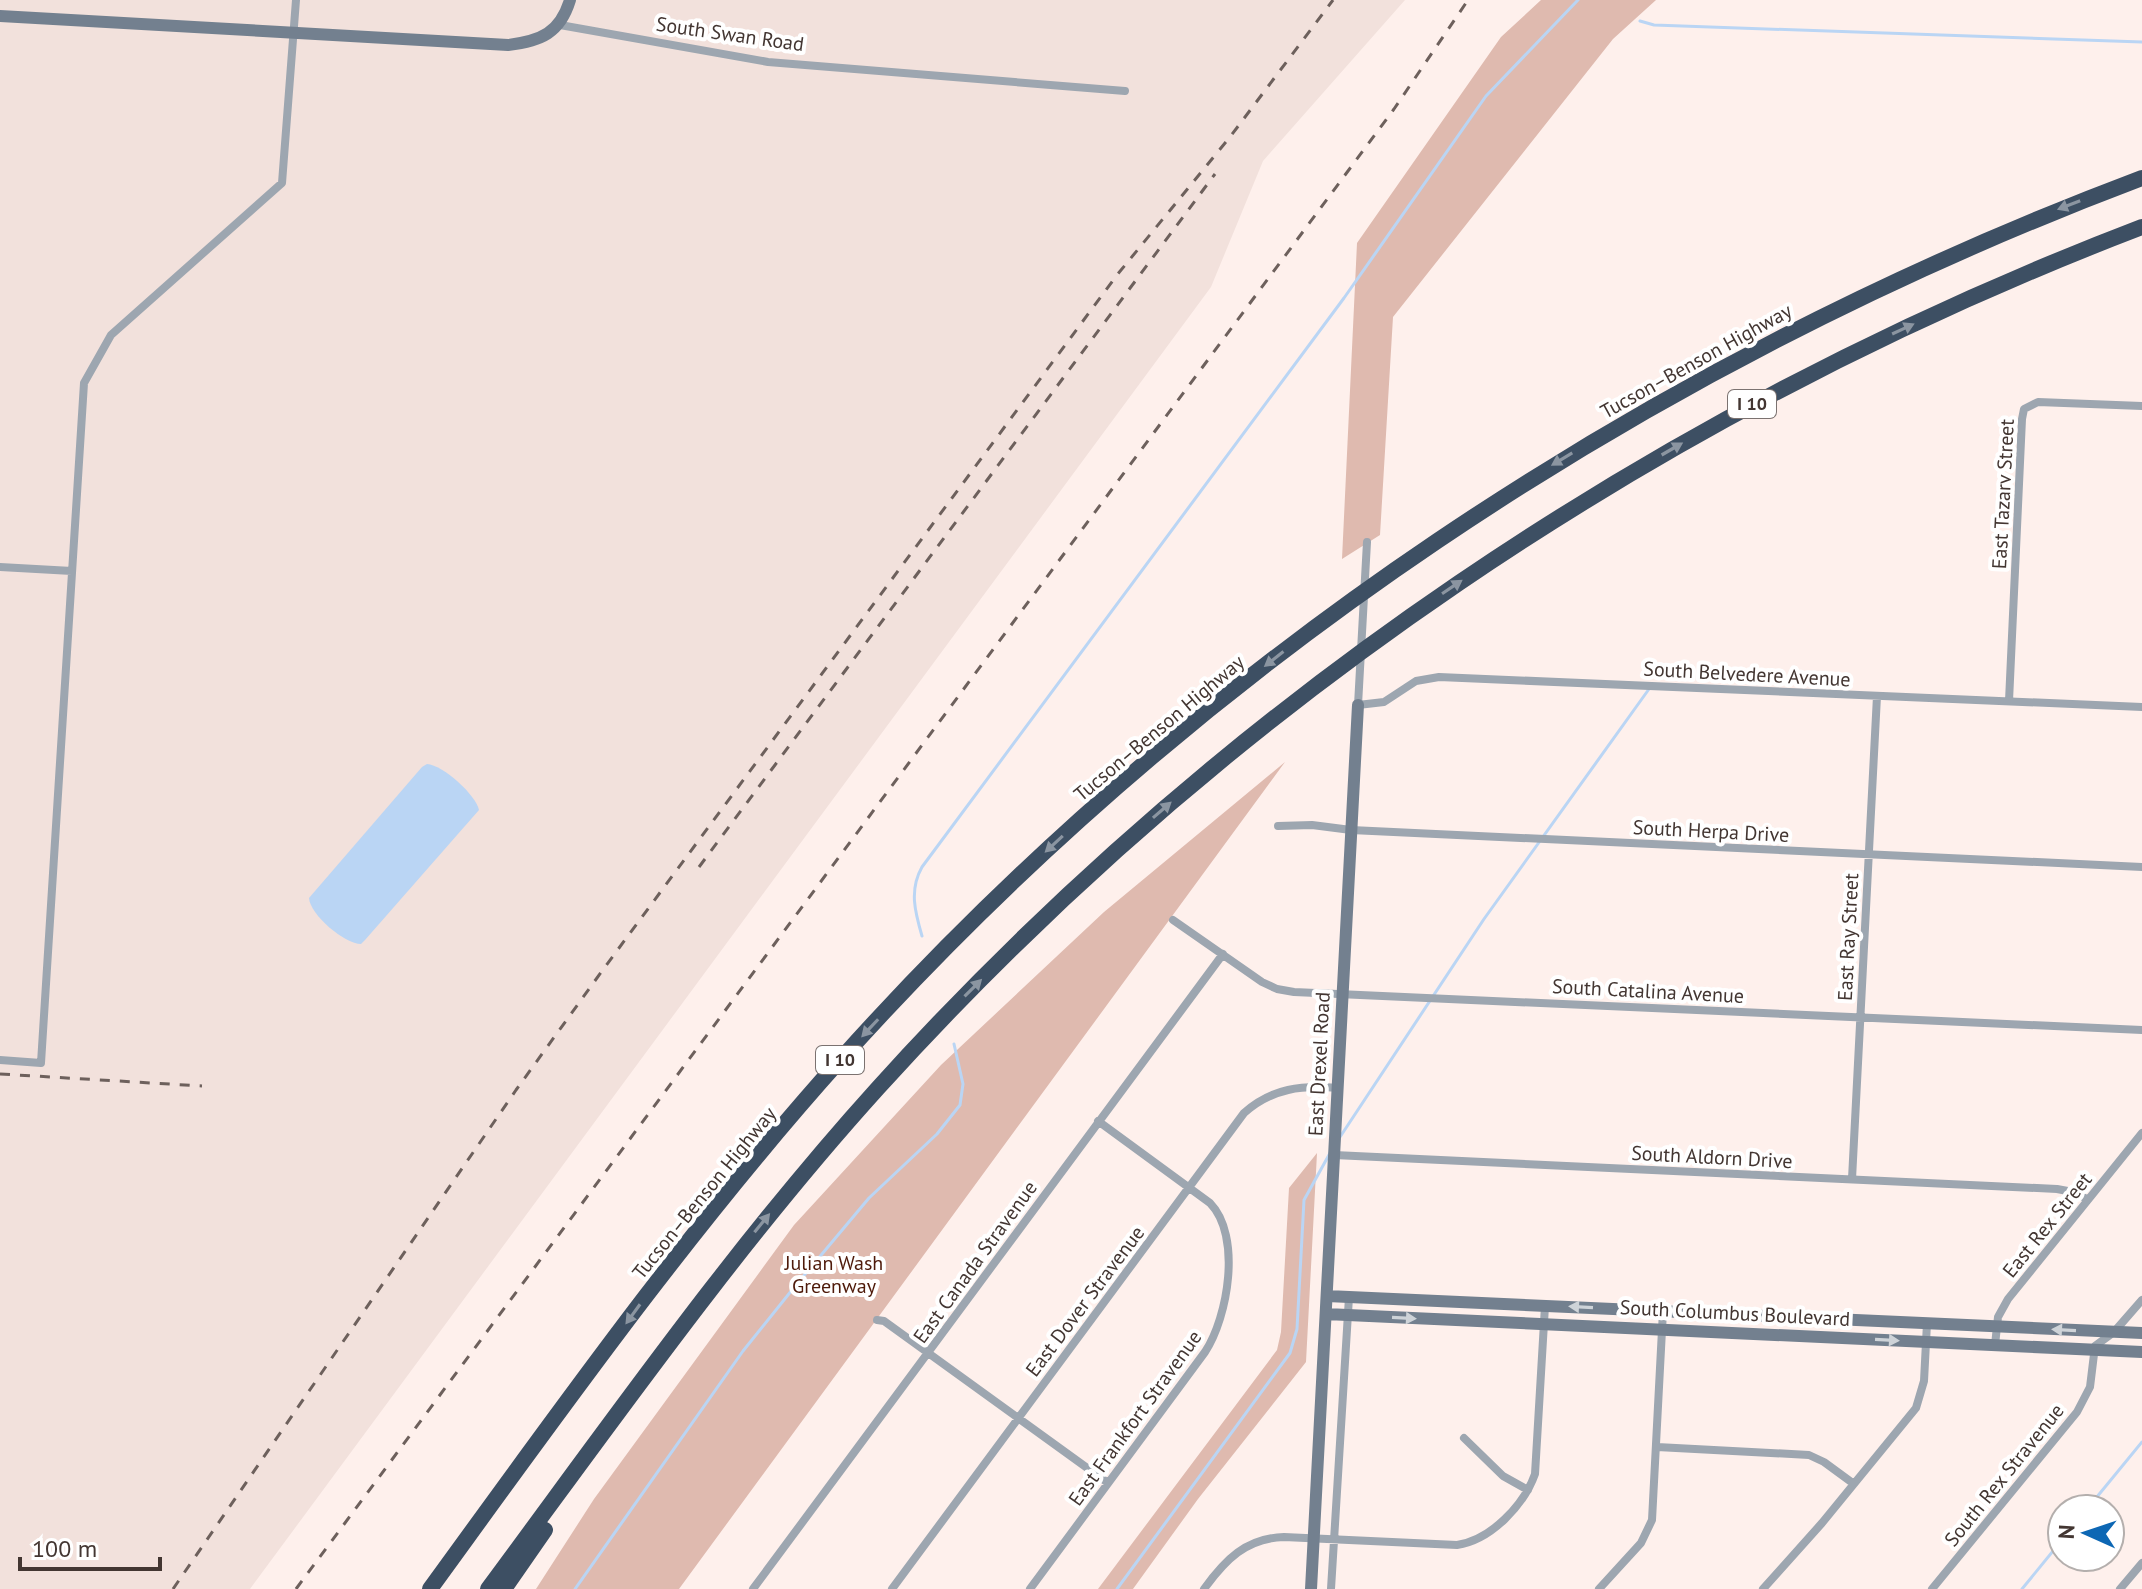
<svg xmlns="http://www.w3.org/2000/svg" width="2142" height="1589" viewBox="0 0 2142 1589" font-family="'PT Sans',sans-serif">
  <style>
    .built { fill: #f2e1dc }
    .green { fill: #dfbaaf }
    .water { fill: #bad5f4 }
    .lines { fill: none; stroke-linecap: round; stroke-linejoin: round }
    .stream { stroke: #bad5f4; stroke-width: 3 }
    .street { stroke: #9da6b0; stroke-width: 8 }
    .secondary { stroke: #73808f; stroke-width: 12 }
    .highway { stroke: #3d4f63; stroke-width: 16 }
    .rail { stroke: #6d605c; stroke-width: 3; stroke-dasharray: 10 10; stroke-linecap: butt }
    .oneway { fill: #8b95a1 }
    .oneway2 { fill: #ced3d8 }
    .labels { text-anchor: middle; stroke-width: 8; stroke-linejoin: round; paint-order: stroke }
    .shield { fill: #fff; stroke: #7b7270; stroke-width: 2 }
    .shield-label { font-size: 18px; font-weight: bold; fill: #433632 }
    .street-label { font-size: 20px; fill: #433632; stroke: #fff }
    .park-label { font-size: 20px; fill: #4e1a0a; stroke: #fff }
  </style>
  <rect width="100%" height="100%" fill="#fef0ec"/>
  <path class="built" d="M0,0H1405L1263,161L1211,287L250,1589H0Z"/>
  <path class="green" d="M1541,0H1656L1613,39L1393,317L1380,535L1342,559L1357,243L1501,37Z
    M1285,762L679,1589H536L594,1499L794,1225L941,1065L1104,912Z
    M1317,1153L1306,1362L1198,1499L1133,1589H1098L1277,1350L1281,1332L1289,1188Z"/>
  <path class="water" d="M427,764C443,765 476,795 479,810L365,940L361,944C345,944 310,915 309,898L422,767Z"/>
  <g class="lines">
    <path class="stream" d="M1640,21L1654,25L2142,42
      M922,936C915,912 909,890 922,867L1344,298L1486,96L1578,0
      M1340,1137L1484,919L1649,689
      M2087,1509L2142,1442
      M575,1589L743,1351L796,1285L869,1198L937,1134L960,1105L963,1084L954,1044
      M1117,1589L1290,1353L1297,1329L1304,1200L1330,1153
      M2022,1589L2062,1540"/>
    <path class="street" d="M560,25L768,62L1125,91
      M1367,542L1358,705L1384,702L1416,681L1439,677L2142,707
      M0,567L72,571
      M2009,701L2022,419L2024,409L2038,402L2142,406
      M1278,826L1312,825L1351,830L2142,867
      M1173,920L1262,982L1277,989L1294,992L2142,1030
      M0,1060L41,1063L84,383L111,335L282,183L296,0
      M1334,1155L2057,1189L2073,1192L2087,1199
      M1852,1179L1877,696
      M877,1320L884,1321L1108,1483
      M1995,1345L1998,1317L2008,1299L2142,1133
      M1464,1438L1503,1476L1528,1490
      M1657,1447L1809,1455L1824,1462L1854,1484
      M753,1589L1223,954
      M892,1589L1244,1113C1272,1088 1302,1085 1338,1088
      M1030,1589L1205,1352C1228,1317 1242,1236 1210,1203L1098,1121
      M1204,1589C1225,1560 1246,1538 1284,1537L1457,1545C1491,1540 1524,1505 1535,1474L1545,1306
      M1331,1589L1349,1297
      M1599,1589L1641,1543L1652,1520L1663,1311
      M1763,1589L1822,1523L1916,1408L1924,1381L1927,1323
      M1932,1589L2077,1412L2090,1387L2095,1346L2114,1332L2142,1300
      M2120,1589L2142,1563"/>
    <path class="secondary" d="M0,16L508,45C541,41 560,33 570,0
      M1327,1296L2142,1333
      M1326,1314L2142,1352
      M1311,1589L1358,705"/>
    <path class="highway" d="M430,1589C561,1409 691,1226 840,1060C1195,664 1645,365 2142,178
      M488,1589C614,1419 736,1245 878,1088C1224,705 1660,411 2142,227
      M504,1589L545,1530"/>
    <path class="rail" d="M699,867L1215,174
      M0,1074L202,1086
      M173,1589L516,1090L602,971L1117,275L1230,137L1333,0
      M296,1589L1394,109L1468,0"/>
  </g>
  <defs><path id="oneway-solid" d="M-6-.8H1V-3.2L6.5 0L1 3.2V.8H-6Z" transform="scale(2)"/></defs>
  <g class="oneway">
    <use href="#oneway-solid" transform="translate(2069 205) rotate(159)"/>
    <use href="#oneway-solid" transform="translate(1903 329) rotate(-25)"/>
    <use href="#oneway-solid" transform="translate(1672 449) rotate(-30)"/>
    <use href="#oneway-solid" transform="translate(1562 459) rotate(149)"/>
    <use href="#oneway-solid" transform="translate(1452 587) rotate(-34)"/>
    <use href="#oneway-solid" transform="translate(1274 659) rotate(142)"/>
    <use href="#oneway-solid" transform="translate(1162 810) rotate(-41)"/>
    <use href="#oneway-solid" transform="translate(1054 844) rotate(137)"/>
    <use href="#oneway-solid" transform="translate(973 988) rotate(-45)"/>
    <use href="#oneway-solid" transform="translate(870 1028) rotate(133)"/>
    <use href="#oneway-solid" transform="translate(762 1223) rotate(-51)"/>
    <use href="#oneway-solid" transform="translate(633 1314) rotate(126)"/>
  </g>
  <g class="oneway2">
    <use href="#oneway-solid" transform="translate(1581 1307) rotate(-177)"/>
    <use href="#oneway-solid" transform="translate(1404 1318) rotate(3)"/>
    <use href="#oneway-solid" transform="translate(2064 1330) rotate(-177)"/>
    <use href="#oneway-solid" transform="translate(1887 1340) rotate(3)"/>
  </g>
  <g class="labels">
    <g class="shield">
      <rect x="1728" y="390" width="48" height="28" rx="6"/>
      <rect x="816" y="1046" width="48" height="28" rx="6"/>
    </g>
    <g class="shield-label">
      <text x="1752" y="410">I 10</text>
      <text x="840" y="1066">I 10</text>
    </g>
    <g class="street-label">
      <text transform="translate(730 34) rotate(8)" y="7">South Swan Road</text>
      <text transform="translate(1696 361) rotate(-29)" y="7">Tucson–Benson Highway</text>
      <text transform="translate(2003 494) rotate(-87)" y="7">East Tazarv Street</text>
      <text transform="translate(1747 674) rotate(3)" y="7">South Belvedere Avenue</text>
      <text transform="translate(1159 728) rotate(-40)" y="7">Tucson–Benson Highway</text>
      <text transform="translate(1711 831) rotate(3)" y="7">South Herpa Drive</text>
      <text transform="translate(1848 937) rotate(-87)" y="7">East Ray Street</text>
      <text transform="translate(1648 991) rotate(3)" y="7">South Catalina Avenue</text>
      <text transform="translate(1319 1064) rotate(-87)" y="7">East Drexel Road</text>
      <text transform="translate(1712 1157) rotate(3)" y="7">South Aldorn Drive</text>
      <text transform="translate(704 1193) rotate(-51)" y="7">Tucson–Benson Highway</text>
      <text transform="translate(2047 1225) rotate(-51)" y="7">East Rex Street</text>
      <text transform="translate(975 1262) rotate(-54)" y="7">East Canada Stravenue</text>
      <text transform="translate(1085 1301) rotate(-53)" y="7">East Dover Stravenue</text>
      <text transform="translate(1735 1313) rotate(3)" y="7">South Columbus Boulevard</text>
      <text transform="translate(1135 1418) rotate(-54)" y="7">East Frankfort Stravenue</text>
      <text transform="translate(2004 1475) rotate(-51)" y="7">South Rex Stravenue</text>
    </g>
    <g class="park-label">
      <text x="834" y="1270">Julian Wash<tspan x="834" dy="23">Greenway</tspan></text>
    </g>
  </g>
  <g transform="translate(2086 1533) rotate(273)"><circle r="38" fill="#ffffff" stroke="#b4afad" stroke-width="2"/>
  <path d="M0-6L14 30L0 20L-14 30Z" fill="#0d67b4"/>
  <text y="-12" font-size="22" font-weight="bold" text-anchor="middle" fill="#433632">N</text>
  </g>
  <path d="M20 1557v12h140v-12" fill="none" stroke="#433632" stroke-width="4"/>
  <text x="32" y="1557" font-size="24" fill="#433632" stroke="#ffffff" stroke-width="6" paint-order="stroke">100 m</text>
</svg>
